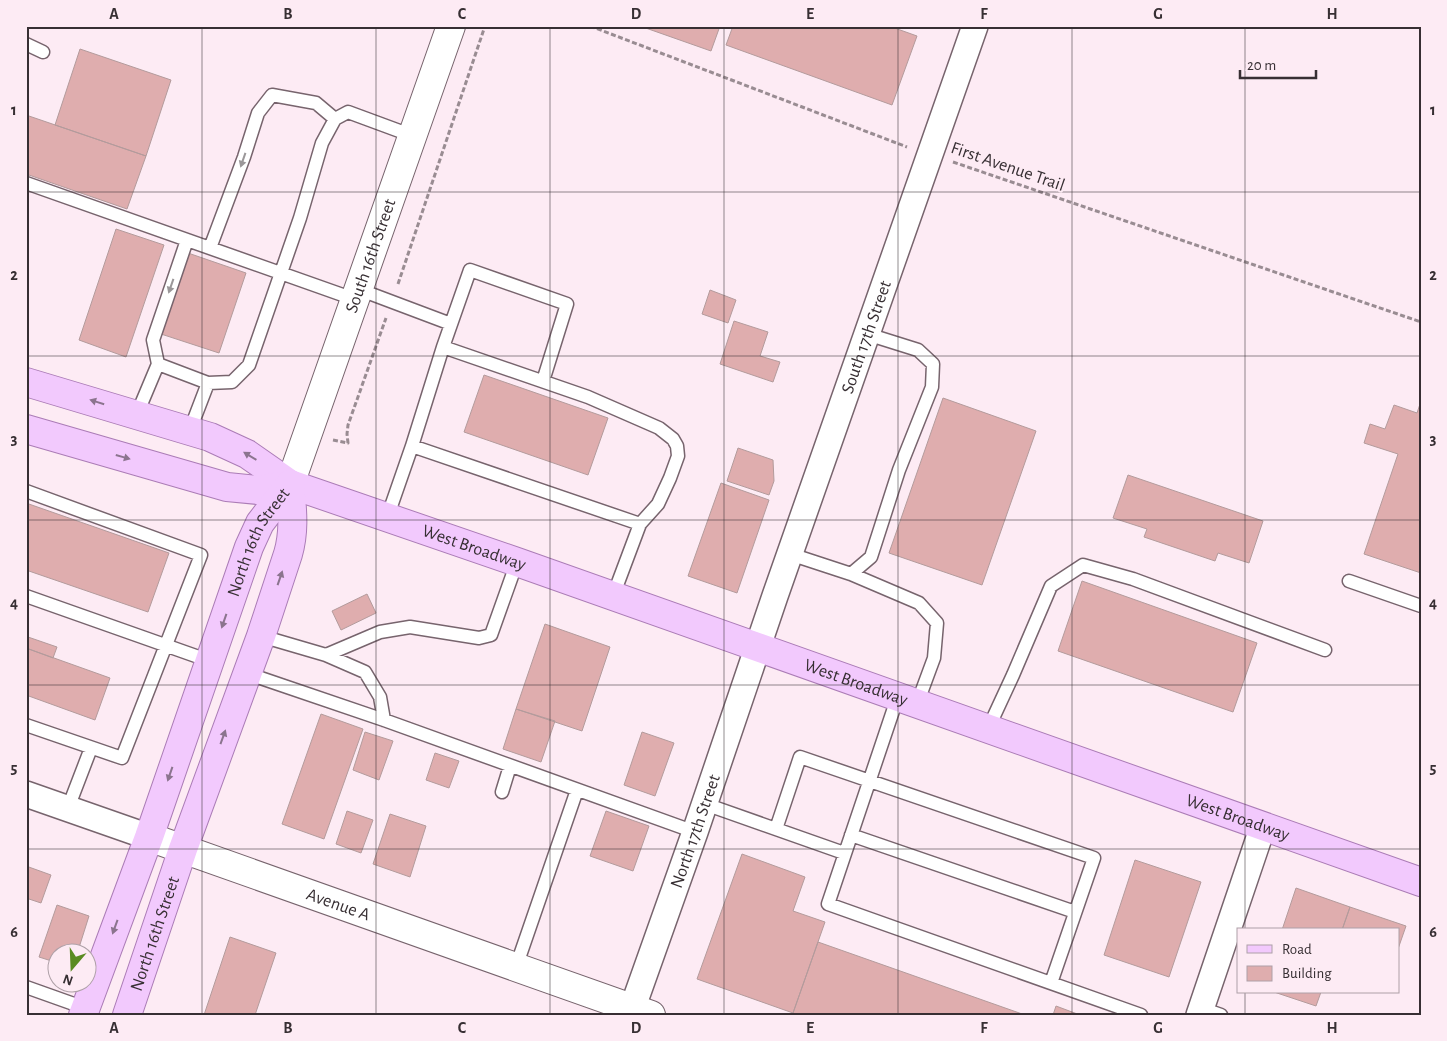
<svg xmlns="http://www.w3.org/2000/svg" width="1447" height="1041" viewBox="0 0 1447 1041" font-family="'Alegreya Sans',sans-serif">
  <style>
    .building { fill: #dfadae; stroke: #b39b9c }
    .lines { fill: none; stroke-linecap: round; stroke-linejoin: round }
    .service-casing { stroke: #77646d; stroke-width: 15 }
    .minor-casing { stroke: #77646d; stroke-width: 28 }
    .tertiary-casing { stroke: #77646d; stroke-width: 30 }
    .secondary-casing { stroke: #77646d; stroke-width: 30 }
    .primary-casing { stroke: #ab7cb6; stroke-width: 30 }
    .path { stroke: #998c92; stroke-width: 3; stroke-dasharray: 5 2.5; stroke-linecap: butt }
    .service { stroke: #fff; stroke-width: 12 }
    .minor { stroke: #fff; stroke-width: 25 }
    .tertiary { stroke: #fff; stroke-width: 28 }
    .secondary { stroke: #fff; stroke-width: 28 }
    .primary { stroke: #f2c9fd; stroke-width: 28 }
    .oneway { fill: #9b9799 }
    .oneway2 { fill: #8b748e }
    .grid { fill: none; stroke: #372f33; stroke-width: 1; stroke-opacity: 0.55 }
    .labels { text-anchor: middle; stroke-width: 4; stroke-linejoin: round; paint-order: stroke }
    .street-label { font-size: 18px; fill: #372f33; stroke: #fdebf4 }
    .neatline { fill: none; stroke: #372f33; stroke-width: 2 }
    .grid-label { font-size: 16px; text-anchor: middle; font-weight: bold; fill: #372f33 }
  </style>
  <rect width="100%" height="100%" fill="#fdebf4"/>
  <path class="building" d="M640,26H720L711,51Z
    M733,26H889L917,36L892,105L726,45Z
    M80,49L171,80L146,156L55,125Z
    M26,115L146,156L127,209L26,174Z
    M116,229L164,245L126,357L79,340Z
    M188,253L246,273L219,353L161,334Z
    M710,290L736,300L728,323L702,314Z
    M734,321L768,332L760,356L780,362L773,382L720,364Z
    M484,375L608,418L588,475L464,432Z
    M943,398L1036,431L982,585L889,553Z
    M1421,401V573L1364,554L1398,454L1364,443L1370,424L1385,429L1394,405L1417,413Z
    M738,448L773,460L774,481L769,495L727,481Z
    M1128,475L1263,521L1249,563L1218,553L1215,561L1144,537L1147,529L1113,518Z
    M721,483L769,500L737,593L688,576Z
    M26,503L169,553L148,612L26,570Z
    M1082,581L1257,643L1233,712L1058,651Z
    M367,594L376,613L341,630L332,611Z
    M545,624L610,647L582,731L516,709Z
    M28,637L57,647L53,658L26,648Z
    M26,648L110,678L95,720L26,695Z
    M516,709L555,721L541,762L503,749Z
    M321,714L363,729L324,839L282,824Z
    M365,732L393,741L379,780L353,770Z
    M642,732L674,743L655,796L624,785Z
    M435,753L459,761L449,788L426,780Z
    M347,811L373,820L361,853L336,844Z
    M606,811L649,826L633,871L590,856Z
    M390,814L426,826L410,877L373,864Z
    M742,854L805,877L793,911L825,922L793,1013L697,979Z
    M1135,860L1201,882L1169,977L1104,955Z
    M26,866L51,875L41,903L26,898Z
    M1296,888L1350,907L1342,930H1282Z
    M57,905L89,916L77,954H58V963L39,957Z
    M1350,907L1406,926L1398,949V930H1342Z
    M230,937L276,953L255,1015H204Z
    M818,942L1025,1015H799L793,1013Z
    M1274,992H1321L1316,1006Z
    M1056,1006L1080,1015H1053Z"/>
  <g class="lines">
    <defs>
      <path id="service" d="M26,44L43,52
        M26,183L354,299
        M210,248L244,157L258,113L272,95L316,103L335,119
        M358,289L451,324
        M443,347L470,270L567,304L543,381
        M158,364L153,340L187,240
        M137,414L158,364L208,383
        M190,430L208,383L232,382L249,365L300,218L322,143L335,119L348,112L413,136
        M412,446L443,347L588,397L659,428L673,439L677,446L678,456L670,478L658,504L640,524
        M26,491L201,555L122,758L26,725
        M387,518L412,446L640,524L613,596
        M790,554L851,574L871,557L899,470L932,387L933,364L918,350L867,334
        M851,574L919,603L937,623L934,658L917,704
        M1349,581L1421,606
        M26,596L210,661
        M261,636L326,655L380,632L410,627L479,638L491,635L517,562
        M326,655L365,672L380,697L384,720
        M246,673L384,720L695,832
        M898,696L828,904L1141,1015
        M988,729L1013,675L1051,586L1083,565L1133,579L1325,650
        M502,792L510,766
        M705,804L844,853
        M68,808L91,748
        M776,829L800,757L1094,858L1051,983
        M851,835L1075,912
        M516,967L577,790
        M26,987L85,1008
        M1201,1008L1221,1015"/>
      <g id="minor">
        <path d="M26,794L149,837"/>
        <path id="s1" d="M630,1015L695,832L775,596L975,26"/>
        <path d="M1199,1015L1263,826"/>
      </g>
      <g id="tertiary">
        <path id="s2" d="M149,837L651,1015"/>
      </g>
      <g id="secondary">
        <path id="s3" d="M290,484L451,26"/>
      </g>
      <g id="primary">
        <path id="s4" d="M26,382L210,437L247,454L290,484L517,562L1421,882"/>
        <path d="M26,429L227,487L258,490L290,484"/>
        <path id="s5" d="M83,1015L149,837L249,547L260,523L290,484"/>
        <path id="s6" d="M127,1015L183,849L261,636L288,554C295,530 292,508 290,484"/>
      </g>
    </defs>
    <use href="#service" class="service-casing"/>
    <use href="#minor" class="minor-casing"/>
    <use href="#tertiary" class="tertiary-casing"/>
    <use href="#secondary" class="secondary-casing"/>
    <use href="#primary" class="primary-casing"/>
    <path class="path" d="M590,26L907,147
      M953,162L1421,322
      M398,284L485,26
      M333,440L348,443L347,434L348,425L386,318"/>
    <use href="#service" class="service"/>
    <use href="#minor" class="minor"/>
    <use href="#tertiary" class="tertiary"/>
    <use href="#secondary" class="secondary"/>
    <use href="#primary" class="primary"/>
  </g>
  <defs><path id="oneway-solid" d="M-6-.8H1V-3.2L6.5 0L1 3.2V.8H-6Z" transform="scale(1.25)"/></defs>
  <g class="oneway">
    <use href="#oneway-solid" transform="translate(243 160) rotate(109)"/>
    <use href="#oneway-solid" transform="translate(171 286) rotate(109)"/>
  </g>
  <g class="oneway2">
    <use href="#oneway-solid" transform="translate(97 402) rotate(-163)"/>
    <use href="#oneway-solid" transform="translate(250 456) rotate(-149)"/>
    <use href="#oneway-solid" transform="translate(123 457) rotate(16)"/>
    <use href="#oneway-solid" transform="translate(280 578) rotate(-71)"/>
    <use href="#oneway-solid" transform="translate(224 621) rotate(109)"/>
    <use href="#oneway-solid" transform="translate(223 737) rotate(-70)"/>
    <use href="#oneway-solid" transform="translate(170 774) rotate(109)"/>
    <use href="#oneway-solid" transform="translate(115 927) rotate(110)"/>
  </g>
  <path class="grid" d="M202,26V1015M376,26V1015M550,26V1015M724,26V1015M898,26V1015M1072,26V1015M1245,26V930M26,192H1421M26,356H1421M26,520H1421M26,685H1421M26,849H1421M1245,992V1015"/>
  <g class="labels">
    <g class="street-label">
      <text transform="translate(1008 166) rotate(19)" y="6">First Avenue Trail</text>
      <text dy="6" stroke="none"><textPath href="#s3" startOffset="242">South 16th Street</textPath></text>
      <text dy="6" stroke="none"><textPath href="#s1" startOffset="718">South 17th Street</textPath></text>
      <text dy="6" stroke="none"><textPath href="#s5" startOffset="505">North 16th Street</textPath></text>
      <text dy="6" stroke="none"><textPath href="#s4" startOffset="480">West Broadway</textPath></text>
      <text dy="6" stroke="none"><textPath href="#s4" startOffset="885">West Broadway</textPath></text>
      <text dy="6" stroke="none"><textPath href="#s4" startOffset="1290">West Broadway</textPath></text>
      <text dy="6" stroke="none"><textPath href="#s1" startOffset="195">North 17th Street</textPath></text>
      <text dy="6" stroke="none"><textPath href="#s2" startOffset="201">Avenue A</textPath></text>
      <text dy="6" stroke="none"><textPath href="#s6" startOffset="86">North 16th Street</textPath></text>
    </g>
  </g>
  <rect width="1447" height="1041" fill="none" stroke="#fdebf4" stroke-width="55"/>
  <rect x="1237" y="928" width="162" height="65" fill="#fdebf4" stroke="#aea0a7"/>
  <rect x="1247" y="945" width="25" height="8" fill="#f2c9fd" stroke="#aea0a7"/>
  <text x="1282" y="954" font-size="15" fill="#372f33">Road</text>
  <rect x="1247" y="966" width="25" height="15" fill="#dfadae" stroke="#aea0a7"/>
  <text x="1282" y="978" font-size="15" fill="#372f33">Building</text>
  <g transform="translate(72 968) rotate(199)"><circle r="24" fill="#fdebf4" stroke="#aea0a7"/>
  <path d="M0-4L9 19L0 12L-9 19Z" fill="#5a8b21"/>
  <text y="-8" font-size="14" font-weight="bold" text-anchor="middle" fill="#372f33">N</text>
  </g>
  <path d="M1240 70v8h76v-8" fill="none" stroke="#372f33" stroke-width="2.5"/>
  <text x="1247" y="70" font-size="15" fill="#372f33" stroke="#fdebf4" stroke-width="4" paint-order="stroke">20 m</text>
  <rect x="28" y="28" width="1392" height="986" class="neatline"/>
  <g class="grid-label">
    <text x="114" y="19">A</text>
    <text x="288" y="19">B</text>
    <text x="462" y="19">C</text>
    <text x="636" y="19">D</text>
    <text x="810" y="19">E</text>
    <text x="984" y="19">F</text>
    <text x="1158" y="19">G</text>
    <text x="1332" y="19">H</text>
    <text x="14" y="115">1</text>
    <text x="1433" y="115">1</text>
    <text x="14" y="280">2</text>
    <text x="1433" y="280">2</text>
    <text x="14" y="444">3</text>
    <text x="1433" y="444">3</text>
    <text x="14" y="608">4</text>
    <text x="1433" y="608">4</text>
    <text x="14" y="773">5</text>
    <text x="1433" y="773">5</text>
    <text x="14" y="937">6</text>
    <text x="1433" y="937">6</text>
    <text x="114" y="1033">A</text>
    <text x="288" y="1033">B</text>
    <text x="462" y="1033">C</text>
    <text x="636" y="1033">D</text>
    <text x="810" y="1033">E</text>
    <text x="984" y="1033">F</text>
    <text x="1158" y="1033">G</text>
    <text x="1332" y="1033">H</text>
  </g>
</svg>
